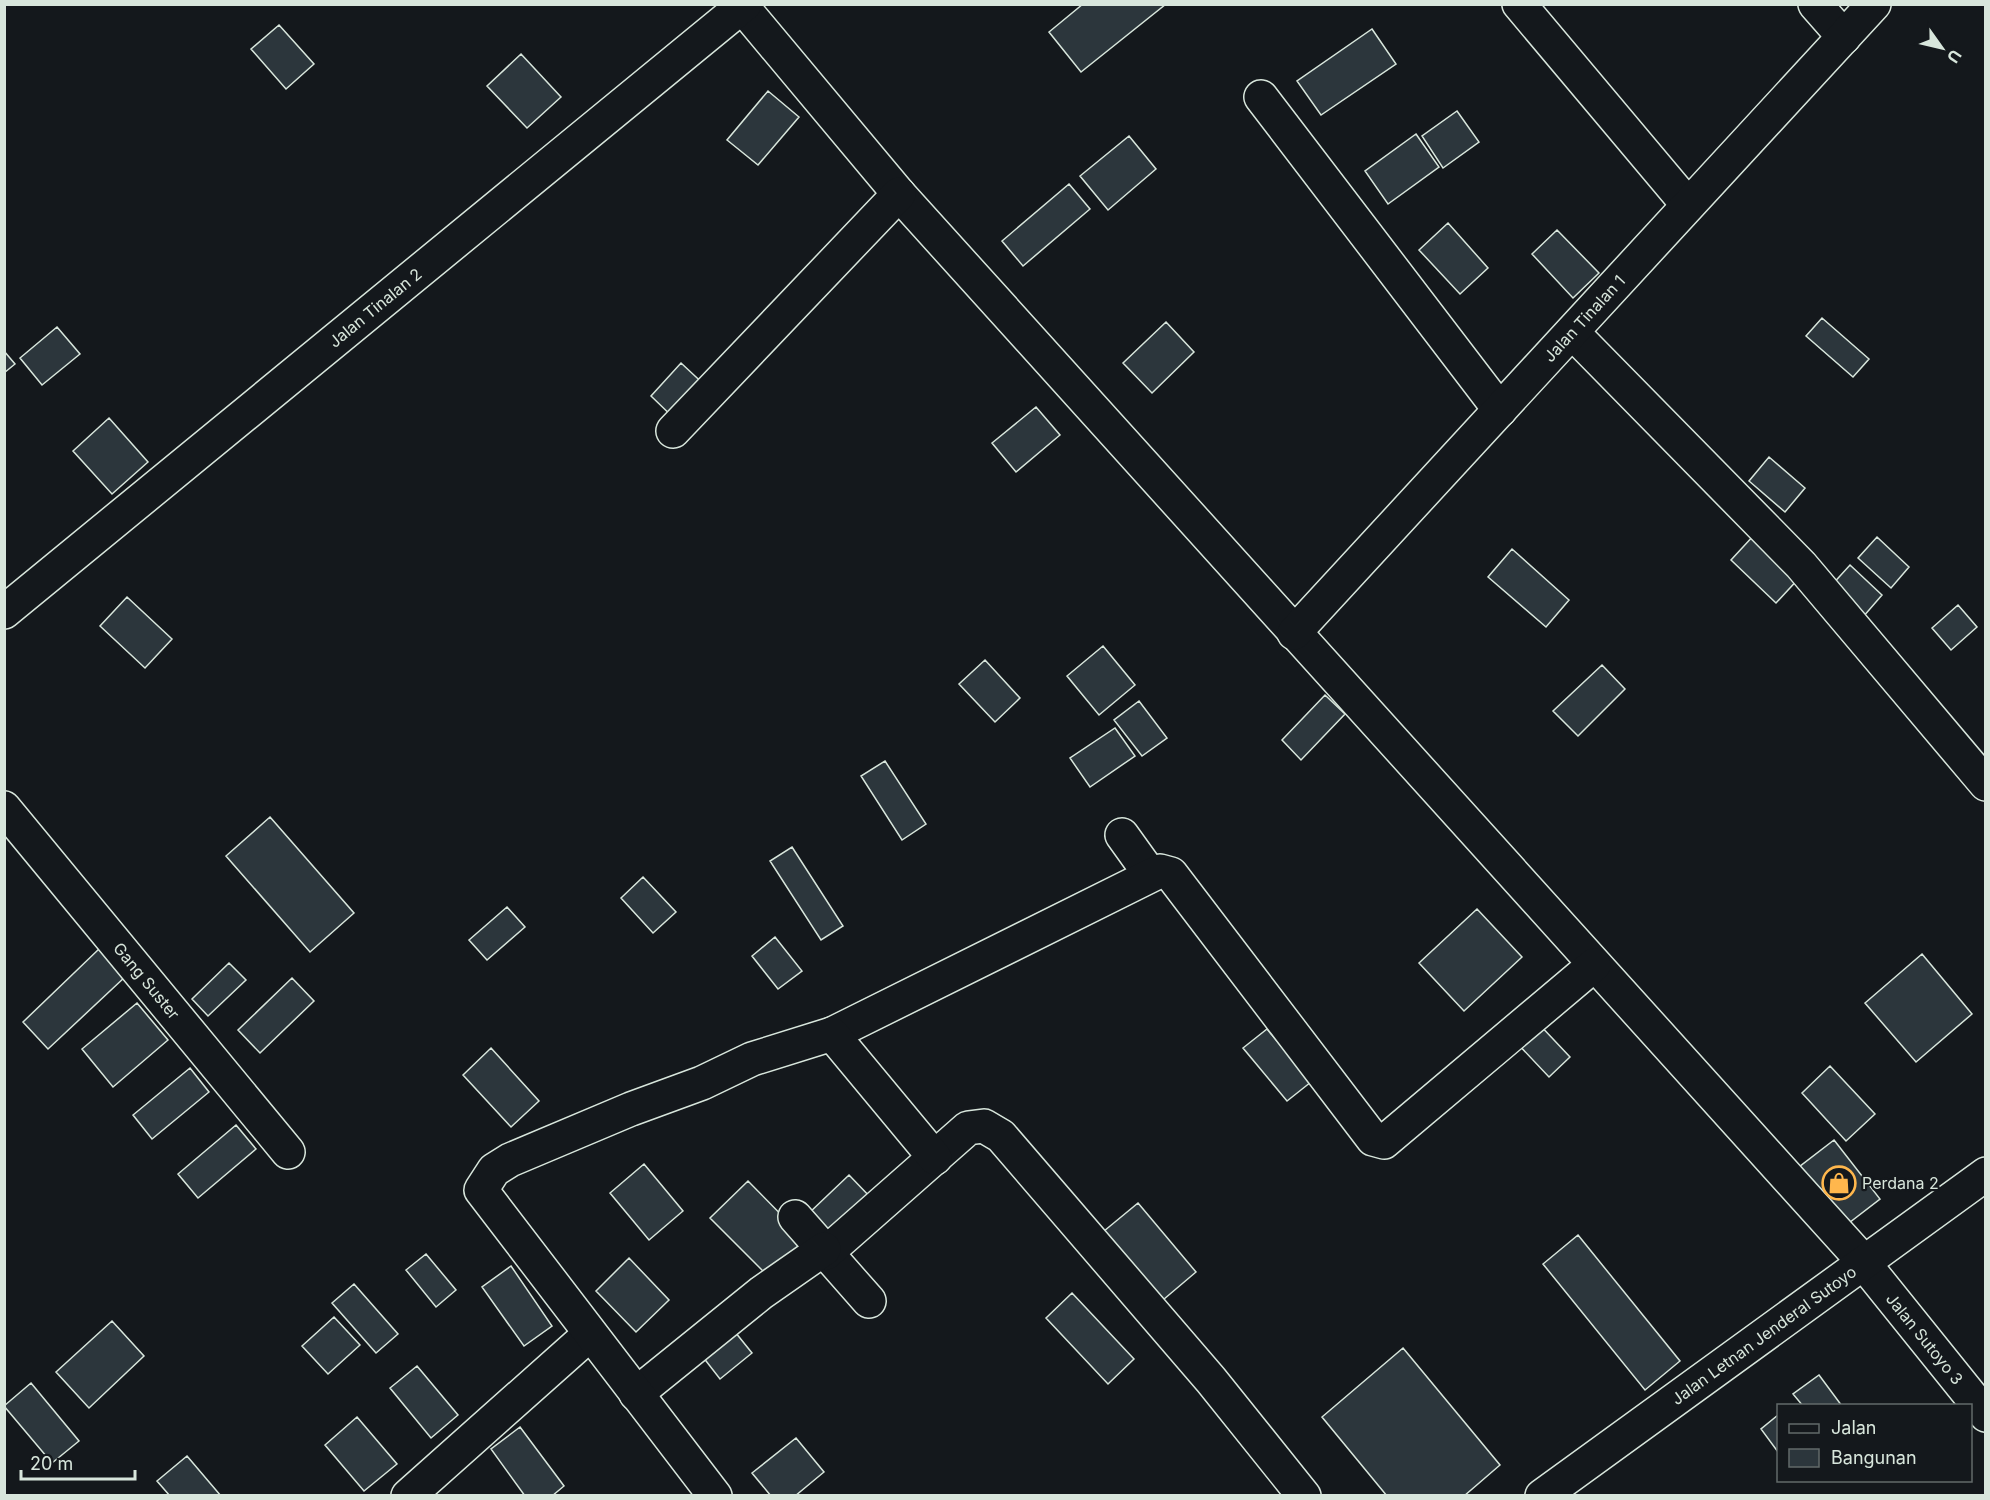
<svg xmlns="http://www.w3.org/2000/svg" width="1990" height="1500" viewBox="0 0 1990 1500" font-family="Inter,sans-serif">
  <style>
    .building { fill: #2c363c; stroke: #d8e6dc; stroke-width: 1.5 }
    .lines { fill: none; stroke-linecap: round; stroke-linejoin: round }
    .minor-casing { stroke: #d8e6dc; stroke-width: 36 }
    .major-casing { stroke: #d8e6dc; stroke-width: 36 }
    .minor { stroke: #14181c; stroke-width: 33 }
    .major { stroke: #14181c; stroke-width: 33 }
    .labels { text-anchor: middle; stroke-width: 4.5; stroke-linejoin: round; paint-order: stroke }
    .street-label { font-size: 16px; fill: #d8e6dc; stroke: #14181c }
    .poi-label { font-size: 16px; fill: #d8e6dc; stroke: #14181c; text-anchor: start }
  </style>
  <rect width="100%" height="100%" fill="#14181c"/>
  <path class="building" d="M1083,4H1166L1081,72L1049,32Z
    M279,25L314,64L286,89L251,49Z
    M1372,29L1396,64L1321,115L1297,81Z
    M521,54L561,97L527,128L487,86Z
    M768,91L799,117L758,165L727,140Z
    M1457,111L1479,142L1443,168L1422,136Z
    M1416,134L1439,167L1388,204L1365,171Z
    M1129,136L1156,169L1108,210L1080,176Z
    M1069,184L1090,209L1023,266L1002,241Z
    M1448,223L1488,268L1460,294L1419,250Z
    M1557,230L1599,273L1573,298L1532,254Z
    M1822,318L1869,359L1853,377L1806,336Z
    M1166,322L1194,352L1152,393L1123,363Z
    M57,327L80,354L42,385L20,358Z
    M4,351L15,364L4,373Z
    M681,363L710,390L679,423L651,396Z
    M1036,407L1060,435L1016,472L992,443Z
    M109,418L148,462L112,494L73,451Z
    M1769,457L1805,488L1785,512L1749,481Z
    M1755,534L1801,576L1776,603L1731,560Z
    M1877,537L1909,567L1891,588L1858,558Z
    M1512,549L1569,600L1546,627L1488,577Z
    M1850,565L1882,595L1863,617L1830,587Z
    M127,597L172,639L145,668L100,626Z
    M1958,605L1977,627L1951,650L1932,628Z
    M1103,646L1135,685L1099,715L1067,676Z
    M985,660L1020,698L995,722L959,684Z
    M1602,665L1625,689L1578,736L1553,711Z
    M1325,695L1345,714L1301,760L1282,740Z
    M1139,701L1167,738L1142,756L1114,720Z
    M1115,728L1135,756L1090,787L1070,758Z
    M885,761L926,824L902,840L861,776Z
    M270,817L354,913L310,952L226,856Z
    M792,847L843,926L821,940L770,861Z
    M643,877L676,912L653,933L621,898Z
    M507,907L525,927L487,960L469,940Z
    M1477,909L1522,957L1464,1011L1419,963Z
    M775,937L802,971L778,989L752,956Z
    M100,948L126,976L48,1049L23,1022Z
    M1922,954L1972,1014L1916,1062L1865,1003Z
    M229,963L246,980L208,1016L192,999Z
    M292,978L314,1001L260,1053L238,1030Z
    M137,1003L168,1040L113,1087L82,1049Z
    M1537,1022L1570,1057L1549,1077L1516,1042Z
    M1267,1029L1311,1082L1287,1101L1243,1048Z
    M491,1048L539,1101L511,1127L463,1075Z
    M1830,1066L1875,1114L1846,1141L1802,1093Z
    M190,1068L209,1092L152,1139L133,1115Z
    M236,1125L256,1149L198,1198L178,1174Z
    M1834,1140L1880,1199L1845,1226L1799,1167Z
    M644,1164L683,1211L649,1240L610,1193Z
    M849,1175L873,1200L832,1239L808,1214Z
    M748,1181L807,1241L770,1278L710,1218Z
    M1138,1203L1196,1272L1157,1305L1098,1236Z
    M1578,1235L1680,1361L1645,1390L1543,1264Z
    M426,1254L456,1290L436,1307L406,1270Z
    M629,1258L669,1300L636,1332L596,1291Z
    M511,1266L552,1326L524,1346L482,1287Z
    M354,1284L398,1334L376,1353L332,1303Z
    M1072,1293L1134,1359L1108,1384L1046,1318Z
    M334,1317L360,1345L328,1374L302,1346Z
    M112,1321L144,1356L89,1408L56,1372Z
    M727,1322L752,1353L720,1379L696,1348Z
    M1403,1348L1500,1465L1464,1496H1387L1322,1417Z
    M417,1366L458,1415L431,1438L390,1388Z
    M1819,1375L1842,1406H1803L1793,1394Z
    M31,1383L79,1441L52,1463L4,1406Z
    M1778,1415V1452L1761,1429Z
    M357,1417L397,1464L364,1491L325,1445Z
    M520,1427L564,1486L552,1496H525L491,1449Z
    M796,1438L824,1472L795,1496H771L752,1473Z
    M187,1456L221,1496H170L157,1481Z"/>
  <g class="lines">
    <defs>
      <g id="minor">
        <path id="s1" d="M740,4L899,194L1854,1251L1986,1415"/>
        <path d="M1519,4L1688,205"/>
        <path d="M1815,4L1844,37"/>
        <path d="M1261,97L1500,410"/>
        <path d="M1572,332L1801,565L1986,784"/>
        <path d="M673,431L899,194"/>
        <path id="s2" d="M4,612L745,4"/>
        <path id="s3" d="M1294,633L1874,4"/>
        <path id="s4" d="M4,808L288,1152"/>
        <path d="M1122,835L1150,874"/>
        <path d="M832,1034L1160,871L1171,874L1373,1139L1384,1142L1594,965"/>
        <path d="M795,1217L869,1301"/>
        <path d="M826,1253L968,1128L984,1126L1001,1136L1211,1380L1304,1496"/>
        <path d="M636,1394L761,1293L824,1249"/>
        <path d="M408,1496L590,1334"/>
        <path d="M715,1496L481,1190L494,1170L510,1160L631,1109L702,1083L752,1059L832,1034L935,1158"/>
      </g>
      <g id="major">
        <path id="s5" d="M1542,1496L1986,1174"/>
      </g>
    </defs>
    <use href="#minor" class="minor-casing"/>
    <use href="#major" class="major-casing"/>
    <use href="#minor" class="minor"/>
    <use href="#major" class="major"/>
  </g>
  <defs>
    <symbol id="shop-ring" viewBox="-11 -11 22 22"><circle r="9.5" fill="#14181c" stroke="#ffb74d" stroke-width="1.5"/><path d="M-5-2.5h2.3a2.7 3.5 0 0 1 5.4 0H5L5.5 6h-11ZM-1.5-2.5h3a1.5 2.3 0 0 0-3 0Z" fill="#ffb74d"/></symbol>
  </defs>
  <g fill-rule="evenodd">
    <use href="#shop-ring" x="1820" y="1164" width="38" height="38"/>
  </g>
  <g class="labels">
    <g class="street-label">
      <text dy="6" stroke="none"><textPath href="#s2" startOffset="480">Jalan Tinalan 2</textPath></text>
      <text dy="6" stroke="none"><textPath href="#s3" startOffset="428">Jalan Tinalan 1</textPath></text>
      <text dy="6" stroke="none"><textPath href="#s4" startOffset="224">Gang Suster</textPath></text>
      <text dy="6" stroke="none"><textPath href="#s5" startOffset="274">Jalan Letnan Jenderal Sutoyo</textPath></text>
      <text dy="6" stroke="none"><textPath href="#s1" startOffset="1785">Jalan Sutoyo 3</textPath></text>
    </g>
    <g class="poi-label">
      <text x="1862" y="1189">Perdana 2</text>
    </g>
  </g>
  <rect width="1990" height="1500" fill="none" stroke="#d8e6dc" stroke-width="12"/>
  <rect x="1777" y="1404" width="195" height="78" fill="#14181c" stroke="#626a69" stroke-width="1.5"/>
  <rect x="1789" y="1424" width="30" height="9" fill="#14181c" stroke="#626a69" stroke-width="1.5"/>
  <text x="1831" y="1434" font-size="18" fill="#d8e6dc">Jalan</text>
  <rect x="1789" y="1449" width="30" height="18" fill="#2c363c" stroke="#626a69" stroke-width="1.5"/>
  <text x="1831" y="1464" font-size="18" fill="#d8e6dc">Bangunan</text>
  <g transform="translate(1942 48) rotate(124)" stroke="#14181c" stroke-width="4.5" paint-order="stroke">
  <path d="M0-4.5L10 22L0 15L-10 22Z" fill="#d8e6dc"/>
  <text y="-9" font-size="16" font-weight="bold" text-anchor="middle" fill="#d8e6dc">U</text>
  </g>
  <path d="M21 1470v9h114v-9" fill="none" stroke="#d8e6dc" stroke-width="3"/>
  <text x="30" y="1470" font-size="18" fill="#d8e6dc" stroke="#14181c" stroke-width="4.5" paint-order="stroke">20 m</text>
</svg>
